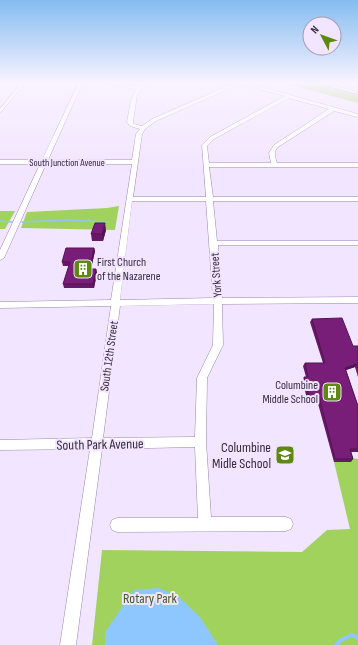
<svg xmlns="http://www.w3.org/2000/svg" width="358" height="645" viewBox="0 0 358 645" font-family="'Sofia Sans Condensed',sans-serif">
  <style>
    .green { fill: #a2d25e }
    .water { fill: #8ec7fd }
    .lines { fill: none; stroke-linecap: round; stroke-linejoin: round }
    .stream-far1 { stroke: #8ec7fd; stroke-width: 1.5 }
    .stream { stroke: #8ec7fd; stroke-width: 4 }
    .minor-casing { stroke: #9a86ad; stroke-width: 1 }
    .minor { fill: #fff; fill-rule: evenodd }
    .wall { fill: #671967 }
    .shaded-wall { fill: #541454 }
    .building { fill: #781d78; stroke: #541454 }
    .labels { text-anchor: middle; stroke-width: 4; stroke-linejoin: round; paint-order: stroke }
    .far-street-label { font-size: 10px; fill: #342b3c; stroke: #f2e5ff }
    .poi-label { font-size: 12px; fill: #342b3c; stroke: #f2e5ff; text-anchor: start }
    .street-label { font-size: 12px; fill: #342b3c; stroke: #f2e5ff }
    .near-street-label { font-size: 14px; fill: #342b3c; stroke: #f2e5ff }
    .near-poi-label { font-size: 14px; fill: #342b3c; stroke: #f2e5ff; text-anchor: end }
    .near-park-label { font-size: 14px; fill: #435827; stroke: #f2e5ff }
  </style>
  <rect width="100%" height="100%" fill="#f2e5ff"/>
  <path class="green" d="M279,82H309L358,94V103Z
    M119,206L115,230L21,228L27,212L107,208Z
    M0,211H15L5,229H0Z
    M351,458L358,459V645H92L102,550L302,552L327,530L350,529L334,462Z"/>
  <path class="water" d="M159,588L180,598L200,617L218,645H105V632L134,590Z"/>
  <g class="lines">
    <path class="stream-far1" d="M0,221L12,222
      M22,222L67,220L105,222"/>
    <path class="stream" d="M336,645L341,640L352,635L358,638"/>
    <defs>
      <path id="minor" d="M22,82H26L0,113V109Z
        M79,82H83L48,160H132L136,134L140,129L130,126L127,122L131,100L136,89L98,82H107L138,87L143,82H147L137,95L133,122L134,124L142,126L152,119L225,87L208,82C215,82 221,85 227,85C232,85 237,82 243,82L358,114V117L334,111L278,147C273,152 275,157 277,163H358V167H209L213,197H358V201H213L217,241H358V245H218L222,298L358,297V303L222,304L223,345L207,378L206,442L211,517H286L291,519L293,524L291,529L286,531L117,532L112,530L110,525L112,520L117,518H198L195,447L102,449L76,645H60L90,449L0,450V440L92,438L111,306L0,308V302L111,300L132,164H46L4,258L0,260V250L40,164H0V160H42ZM240,84L285,96L210,137L202,145L206,197H133L142,134L145,129L156,121ZM289,98L329,109L274,145L269,153L271,163H209L207,146L214,139ZM132,201H206L213,298L120,300ZM214,304L213,345L197,378L195,437L103,438L120,306Z
        M314,82H321L358,92V94Z"/>
    </defs>
    <use href="#minor" class="minor-casing"/>
    <use href="#minor" class="minor"/>
  </g>
  <path class="wall" d="M106,230L103,241H92L91,234Z
    M94,248L95,251L91,269H96L97,273L94,288H64L63,284L69,266H63L62,262Z
    M312,319L353,346H358V377L355,367L346,370L358,406V452H351L353,459L351,462H334L317,400H307L303,381L304,377H306L303,366L305,363H323L310,322Z"/>
  <path class="shaded-wall" d="M105,223L106,230L103,241L102,234Z
    M94,248L95,251L90,273V269Z
    M96,269L97,273L94,288L93,284Z
    M356,364L355,367L343,371L345,368Z"/>
  <path class="building" d="M95,223H105L102,234H91Z
    M66,248H94L90,269H96L93,284H63L70,262H62Z
    M342,318L353,346H358V368L356,364L345,368L358,406V449H350L353,459H335L319,396L309,397L304,377H308L305,363H325L312,319Z"/>
  <linearGradient id="sky" x2="0" y2="1"><stop stop-color="#84bcf0"/><stop offset="0.48" stop-color="#f9f3ff"/><stop offset="1" stop-color="#f9f3ff" stop-opacity="0"/></linearGradient>
  <rect width="358" height="172" fill="url(#sky)"/>
  <defs>
    <symbol id="building-square" viewBox="-11 -11 22 22"><rect x="-9" y="-9" width="18" height="18" rx="4" fill="#5f8813" stroke="#f2e5ff"/><path d="M-4-6H4V6H1V3H-1V6H-4ZM-2.5-4.3h1.7v1.8h-1.7ZM.8-4.3h1.7v1.8H.8ZM-2.5-1h1.7V.8h-1.7ZM.8-1h1.7V.8H.8Z" fill="#fff"/></symbol>
    <symbol id="school-square" viewBox="-11 -11 22 22"><rect x="-9" y="-9" width="18" height="18" rx="4" fill="#5f8813" stroke="#f2e5ff"/><path d="M0-5L7-2L0 1L-7-2ZM-4 1L0 2.5L4 1V4Q0 6-4 4Z" fill="#fff"/></symbol>
  </defs>
  <g fill-rule="evenodd">
    <use href="#building-square" x="72" y="258" width="22" height="22"/>
    <use href="#building-square" x="321" y="381" width="22" height="22"/>
    <use href="#school-square" x="274" y="444" width="22" height="22"/>
  </g>
  <g class="labels">
    <g class="far-street-label">
      <text x="67" y="166">South Junction Avenue</text>
    </g>
    <g class="poi-label">
      <text x="97" y="266">First Church<tspan x="97" dy="14">of the Nazarene</tspan></text>
      <text x="318" y="389" text-anchor="end">Columbine<tspan x="318" dy="14">Middle School</tspan></text>
    </g>
    <g class="street-label">
      <text transform="translate(216 275) rotate(-94)" y="4">York Street</text>
      <text transform="translate(109 356) rotate(-82)" y="4">South 12th Street</text>
    </g>
    <g class="near-street-label">
      <text transform="translate(100 444) rotate(-1)" y="5">South Park Avenue</text>
    </g>
    <g class="near-poi-label">
      <text x="271" y="452">Columbine<tspan x="271" dy="16">Midle School</tspan></text>
    </g>
    <g class="near-park-label">
      <text x="150" y="603">Rotary Park</text>
    </g>
  </g>
  <g transform="translate(322 36) rotate(311)"><circle r="19" fill="#f2e5ff" stroke="#a69bb1"/>
  <path d="M0-3L7 15L0 10L-7 15Z" fill="#5f8813"/>
  <text y="-6" font-size="11" font-weight="bold" text-anchor="middle" fill="#342b3c">N</text>
  </g>
</svg>
